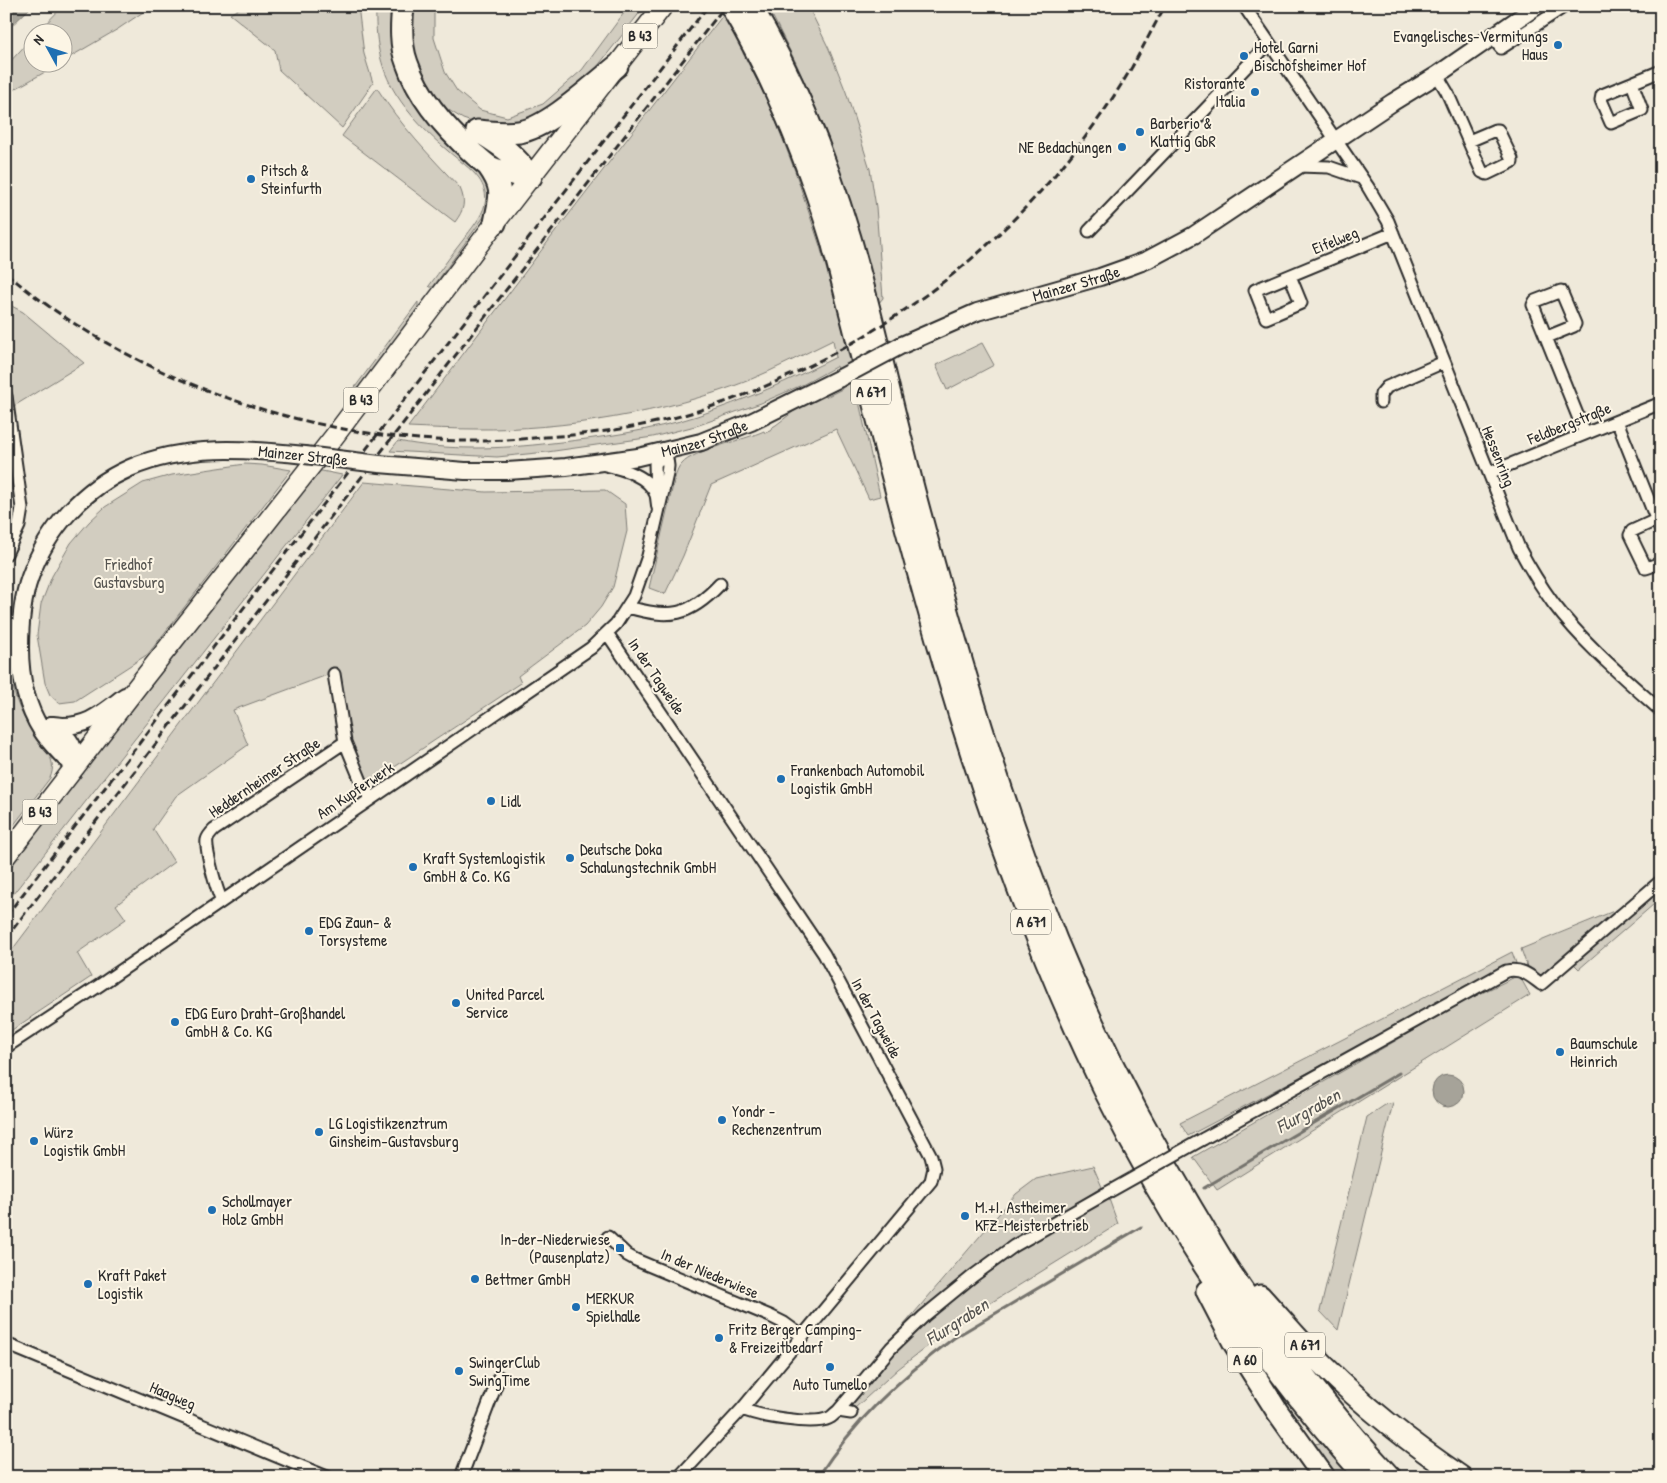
<svg xmlns="http://www.w3.org/2000/svg" width="1667" height="1483" viewBox="0 0 1667 1483" font-family="'Patrick Hand',sans-serif">
  <style>
    .green { fill: #d2cdc0; stroke: #7e7c76 }
    .water { fill: #a6a399; stroke: #75736d }
    .lines { fill: none; stroke-linecap: round; stroke-linejoin: round }
    .stream { stroke: #75736d; stroke-width: 3 }
    .street-casing { stroke: #2b2b2b; stroke-width: 15 }
    .secondary-casing { stroke: #2b2b2b; stroke-width: 20 }
    .primary-casing { stroke: #2b2b2b; stroke-width: 22 }
    .highway-casing { stroke: #2b2b2b; stroke-width: 25 }
    .street { stroke: #fcf5e5; stroke-width: 11 }
    .secondary { stroke: #fcf5e5; stroke-width: 16 }
    .primary { stroke: #fcf5e5; stroke-width: 19 }
    .highway { stroke: #fcf5e5; stroke-width: 21 }
    .rail { stroke: #2b2b2b; stroke-width: 3; stroke-dasharray: 8 4; stroke-linecap: butt }
    .street-bridge-casing { stroke: #2b2b2b; stroke-width: 15; stroke-linecap: butt }
    .secondary-bridge-casing { stroke: #2b2b2b; stroke-width: 20; stroke-linecap: butt }
    .street-bridge { stroke: #fcf5e5; stroke-width: 11 }
    .secondary-bridge { stroke: #fcf5e5; stroke-width: 16 }
    .poi-dot { fill: #1f6fb2; stroke: #fcf5e5; stroke-width: 2 }
    .labels { text-anchor: middle; stroke-width: 4; stroke-linejoin: round; paint-order: stroke }
    .shield { fill: #fcf5e5; stroke: #6a6863; stroke-width: 1 }
    .shield-label { font-size: 15px; font-weight: bold; fill: #2b2b2b }
    .poi-label { font-size: 16px; fill: #2b2b2b; stroke: #fcf5e5; text-anchor: start }
    .street-label { font-size: 16px; fill: #2b2b2b; stroke: #fcf5e5 }
    .park-label { font-size: 16px; fill: #555450; stroke: #fcf5e5 }
    .water-label { font-size: 18px; font-style: italic; fill: #565552; stroke: #fcf5e5 }
  </style>
  <rect width="100%" height="100%" fill="#efe9da"/>
  <filter id="ink" filterUnits="userSpaceOnUse"><feTurbulence type="fractalNoise" baseFrequency=".02" numOctaves="2"/><feDisplacementMap in="SourceGraphic" scale="10" xChannelSelector="R" yChannelSelector="G"/><feConvolveMatrix kernelMatrix="1 2 1 2 8 2 1 2 1" color-interpolation-filters="sRGB"/></filter>
  <g filter="url(#ink)">
    <path class="green" d="M63,6H152L118,29L63,61L62,32H38Z
      M243,6H358L364,54L373,83L342,128L279,70L275,50L230,14Z
      M376,6H395L393,33L492,191L486,214L433,287H430L429,286C440,271 451,255 463,240C471,229 482,217 485,204C487,195 484,186 479,179C471,168 458,160 448,151C428,134 410,116 396,94C379,67 375,38 376,6Z
      M410,6H437L434,14V38L445,72L457,91L480,110L507,117L543,104L582,70L629,6H645L586,81L534,121L478,124L463,119L447,109L436,98L411,54Z
      M730,6H808L829,49L846,92L870,169L876,207L883,298L878,304L849,201L825,129L796,63L773,17L743,53L770,106L777,124L795,171L820,246L841,321L880,496L869,499L836,429L711,485L683,556L665,594L649,588L674,481C676,475 677,469 682,464C693,450 745,440 764,431L765,433L772,430L771,428L776,425L802,405L825,395L826,397L842,389L837,366L804,384L761,403L699,425L653,437L547,452L497,457L390,451L398,441C448,451 501,449 552,443C600,438 650,431 697,416C745,400 791,380 836,357L833,340C804,354 776,369 747,381C666,413 563,430 476,429C453,429 430,428 408,427L556,231Z
      M32,38V62L61,63L6,94V66Z
      M377,88C400,125 430,156 460,188C466,202 464,210 455,222L342,136Z
      M418,302V308L415,313L342,412L347,398Z
      M6,303L23,312L84,363L14,406L10,378L6,364Z
      M982,343L994,365L947,390L936,365Z
      M245,464L262,465L291,470L148,654L75,701L59,703L50,695L45,683L37,635L41,604L52,576L71,543L89,522L105,507L143,483L172,475Z
      M317,470L342,475L6,903V868Z
      M364,482L486,492L605,490L625,504L627,531L613,587L601,607L585,626L518,676L521,683L369,784L351,740L338,671L233,710L248,745L176,796L153,829L174,862L116,905L126,919L77,953L91,977L6,1034V958Z
      M6,644C10,664 11,690 20,709C23,716 27,724 31,730C41,745 59,758 50,778L6,835Z
      M1661,890V898L1579,969L1574,964Z
      M1626,906L1541,977L1528,969L1521,949Z
      M1512,952L1516,963L1188,1136L1180,1123Z
      M1519,975L1530,995L1217,1190L1193,1157L1465,1001Z
      M1393,1103L1338,1330L1320,1311L1367,1117L1385,1105Z
      M1093,1166L1102,1187L992,1256L911,1323L831,1410L1016,1194L1036,1179Z
      M1109,1199L1118,1224L955,1325L898,1369L855,1408L851,1406L850,1404L893,1352L939,1307L1017,1249Z
      M1322,1443L1351,1477H1332L1313,1444Z"/>
    <path class="water" d="M6,6H32L6,31Z
      M1432 1091a16 16 0 1 1 32 0a16 16 0 1 1-32 0Z"/>
    <g class="lines">
      <path class="stream" d="M1204,1188L1399,1073
        M818,1477C855,1420 900,1378 954,1338L1141,1227"/>
      <defs>
        <path id="street" d="M1244,6L1368,187L1388,221L1519,548C1529,567 1540,585 1553,603C1584,644 1623,677 1661,711
          M1492,37L1501,48L1565,6
          M1437,75L1447,92L1482,172L1487,174L1512,162V159L1498,130H1495L1469,141
          M1632,83L1642,110L1611,123L1601,100L1602,95L1661,71
          M1298,166L1329,167L1361,178
          M1089,231L1269,43
          M1290,276L1301,303L1266,318L1255,290L1393,233
          M1547,337L1574,326L1575,324L1561,291L1535,301L1533,305L1585,434
          M6,396L22,508L19,526L6,554
          M1381,402V394L1387,387L1444,362
          M1617,421L1661,531
          M605,465C623,469 649,476 656,495C657,499 657,504 658,508
          M1489,473L1661,403
          M656,495L655,464L666,451
          M1656,520L1632,531L1630,535L1646,568L1661,563
          M628,607C670,619 689,617 720,584
          M607,633L824,954L931,1156L934,1168L931,1181L742,1409
          M334,674L345,742
          M222,901C217,892 205,849 207,840C208,836 211,833 214,830L345,742L361,781L370,798
          M6,1047L100,985L591,648L616,624L634,596L648,556L667,474L668,466L666,451
          M1203,1139L1506,971C1522,968 1529,975 1541,984L1661,881
          M608,1237L627,1255L636,1260L770,1316L784,1323L802,1336
          M6,1344L327,1477
          M838,1411L851,1413
          M461,1477L499,1377
          M679,1477L742,1409C758,1416 813,1426 829,1418C832,1417 835,1413 838,1411L891,1348L924,1316L973,1276L1014,1246L1105,1194"/>
        <g id="secondary">
          <path id="s1" d="M902,345L977,312L1100,277L1131,266L1147,260L1194,235L1393,102L1437,75L1537,6"/>
          <path id="s2" d="M379,464L465,471H507L566,467L638,457L701,442L751,422L840,378"/>
          <path d="M51,725C70,740 75,741 75,768"/>
          <path d="M52,725C84,730 101,715 125,696"/>
          <path d="M75,768C63,756 51,745 42,731C26,706 20,677 20,648C20,624 22,599 30,577C47,529 84,488 130,468C185,444 247,449 305,455"/>
        </g>
        <path id="primary" d="M6,856L140,683L333,438L495,223L663,6"/>
        <path id="highway" d="M403,6C401,25 400,45 407,63C419,99 447,130 475,155C480,159 485,164 490,167C503,173 517,175 531,177
          M731,6C775,80 807,159 832,241C907,529 973,824 1106,1093C1175,1232 1262,1361 1366,1477
          M751,6C794,78 826,158 850,238C876,329 895,422 920,514C959,658 1001,802 1056,940C1095,1035 1139,1121 1192,1209C1206,1232 1219,1256 1234,1278C1281,1348 1332,1415 1390,1477
          M477,131C491,132 504,134 519,132C548,128 592,86 617,66
          M481,133C505,148 514,154 531,177
          M488,166C505,190 500,196 495,223
          M1207,1291L1234,1343L1277,1411L1324,1477
          M1260,1296C1281,1319 1302,1344 1324,1366C1366,1408 1412,1444 1461,1477"/>
      </defs>
      <use href="#street" class="street-casing"/>
      <use href="#secondary" class="secondary-casing"/>
      <use href="#primary" class="primary-casing"/>
      <use href="#highway" class="highway-casing"/>
      <use href="#street" class="street"/>
      <use href="#secondary" class="secondary"/>
      <use href="#primary" class="primary"/>
      <use href="#highway" class="highway"/>
      <path class="rail" d="M6,273C132,380 311,442 476,441C499,441 522,439 545,437C595,434 646,427 694,412C805,379 922,310 1005,228C1054,181 1097,126 1132,67C1143,47 1154,26 1165,6
        M6,916L708,6
        M6,938L725,6"/>
      <defs>
        <path id="street-bridge" d="M1105,1194L1203,1139"/>
        <path id="secondary-bridge" d="M840,378L902,345
          M305,455L379,464"/>
      </defs>
      <use href="#street-bridge" class="street-bridge-casing"/>
      <use href="#secondary-bridge" class="secondary-bridge-casing"/>
      <use href="#street-bridge" class="street-bridge"/>
      <use href="#secondary-bridge" class="secondary-bridge"/>
    </g>
  </g>
  <g class="poi-dot">
    <circle cx="1558" cy="45" r="5"/>
    <circle cx="1244" cy="56" r="5"/>
    <circle cx="1255" cy="92" r="5"/>
    <circle cx="1140" cy="132" r="5"/>
    <circle cx="1122" cy="147" r="5"/>
    <circle cx="251" cy="179" r="5"/>
    <circle cx="781" cy="779" r="5"/>
    <circle cx="491" cy="801" r="5"/>
    <circle cx="570" cy="858" r="5"/>
    <circle cx="413" cy="867" r="5"/>
    <circle cx="309" cy="931" r="5"/>
    <circle cx="456" cy="1003" r="5"/>
    <circle cx="175" cy="1022" r="5"/>
    <circle cx="1560" cy="1052" r="5"/>
    <circle cx="722" cy="1120" r="5"/>
    <circle cx="319" cy="1132" r="5"/>
    <circle cx="34" cy="1141" r="5"/>
    <circle cx="212" cy="1210" r="5"/>
    <circle cx="965" cy="1216" r="5"/>
    <rect x="615" y="1243" width="10" height="10" rx="2.5"/>
    <circle cx="475" cy="1279" r="5"/>
    <circle cx="88" cy="1284" r="5"/>
    <circle cx="576" cy="1307" r="5"/>
    <circle cx="719" cy="1338" r="5"/>
    <circle cx="830" cy="1367" r="5"/>
    <circle cx="459" cy="1371" r="5"/>
  </g>
  <g class="labels">
    <g class="shield">
      <rect x="622.5" y="23.5" width="35" height="25" rx="4"/>
      <rect x="851" y="379.5" width="40" height="25" rx="4"/>
      <rect x="343.5" y="387.5" width="35" height="25" rx="4"/>
      <rect x="22.5" y="799.5" width="35" height="25" rx="4"/>
      <rect x="1011" y="909.5" width="40" height="25" rx="4"/>
      <rect x="1285" y="1332.5" width="40" height="25" rx="4"/>
      <rect x="1227.5" y="1347.5" width="35" height="25" rx="4"/>
    </g>
    <g class="shield-label">
      <text x="640" y="41">B 43</text>
      <text x="871" y="397">A 671</text>
      <text x="361" y="405">B 43</text>
      <text x="40" y="817">B 43</text>
      <text x="1031" y="927">A 671</text>
      <text x="1305" y="1350">A 671</text>
      <text x="1245" y="1365">A 60</text>
    </g>
    <g class="poi-label">
      <text x="1548" y="42" text-anchor="end">Evangelisches-Vermitungs<tspan x="1548" dy="18">Haus</tspan></text>
      <text x="1254" y="53">Hotel Garni<tspan x="1254" dy="18">Bischofsheimer Hof</tspan></text>
      <text x="1245" y="89" text-anchor="end">Ristorante<tspan x="1245" dy="18">Italia</tspan></text>
      <text x="1150" y="129">Barberio &amp;<tspan x="1150" dy="18">Klattig GbR</tspan></text>
      <text x="1112" y="153" text-anchor="end">NE Bedachungen</text>
      <text x="261" y="176">Pitsch &amp;<tspan x="261" dy="18">Steinfurth</tspan></text>
      <text x="791" y="776">Frankenbach Automobil<tspan x="791" dy="18">Logistik GmbH</tspan></text>
      <text x="501" y="807">Lidl</text>
      <text x="580" y="855">Deutsche Doka<tspan x="580" dy="18">Schalungstechnik GmbH</tspan></text>
      <text x="423" y="864">Kraft Systemlogistik<tspan x="423" dy="18">GmbH &amp; Co. KG</tspan></text>
      <text x="319" y="928">EDG Zaun- &amp;<tspan x="319" dy="18">Torsysteme</tspan></text>
      <text x="466" y="1000">United Parcel<tspan x="466" dy="18">Service</tspan></text>
      <text x="185" y="1019">EDG Euro Draht-Großhandel<tspan x="185" dy="18">GmbH &amp; Co. KG</tspan></text>
      <text x="1570" y="1049">Baumschule<tspan x="1570" dy="18">Heinrich</tspan></text>
      <text x="732" y="1117">Yondr -<tspan x="732" dy="18">Rechenzentrum</tspan></text>
      <text x="329" y="1129">LG Logistikzenztrum<tspan x="329" dy="18">Ginsheim-Gustavsburg</tspan></text>
      <text x="44" y="1138">Würz<tspan x="44" dy="18">Logistik GmbH</tspan></text>
      <text x="222" y="1207">Schollmayer<tspan x="222" dy="18">Holz GmbH</tspan></text>
      <text x="975" y="1213">M.+I. Astheimer<tspan x="975" dy="18">KFZ-Meisterbetrieb</tspan></text>
      <text x="610" y="1245" text-anchor="end">In-der-Niederwiese<tspan x="610" dy="18">(Pausenplatz)</tspan></text>
      <text x="98" y="1281">Kraft Paket<tspan x="98" dy="18">Logistik</tspan></text>
      <text x="485" y="1285">Bettmer GmbH</text>
      <text x="586" y="1304">MERKUR<tspan x="586" dy="18">Spielhalle</tspan></text>
      <text x="729" y="1335">Fritz Berger Camping-<tspan x="729" dy="18">&amp; Freizeitbedarf</tspan></text>
      <text x="469" y="1368">SwingerClub<tspan x="469" dy="18">SwingTime</tspan></text>
      <text x="830" y="1390" text-anchor="middle">Auto Tumello</text>
    </g>
    <g class="street-label">
      <text transform="translate(1335 240) rotate(-22)" y="6">Eifelweg</text>
      <text dy="6" stroke="none"><textPath href="#s1" startOffset="185">Mainzer Straße</textPath></text>
      <text transform="translate(1569 423) rotate(-22)" y="6">Feldbergstraße</text>
      <text dy="6" stroke="none"><textPath href="#s2" startOffset="329">Mainzer Straße</textPath></text>
      <text transform="translate(303 455) rotate(6)" y="6">Mainzer Straße</text>
      <text transform="translate(1499 456) rotate(68)" y="6">Hessenring</text>
      <text transform="translate(657 676) rotate(56)" y="6">In der Tagweide</text>
      <text transform="translate(264 777) rotate(-34)" y="6">Heddernheimer Straße</text>
      <text transform="translate(355 790) rotate(-34)" y="6">Am Kupferwerk</text>
      <text transform="translate(877 1018) rotate(62)" y="6">In der Tagweide</text>
      <text transform="translate(710 1273) rotate(23)" y="6">In der Niederwiese</text>
      <text transform="translate(173 1395) rotate(23)" y="6">Haagweg</text>
    </g>
    <g class="park-label">
      <text x="129" y="570">Friedhof<tspan x="129" dy="18">Gustavsburg</tspan></text>
    </g>
    <g class="water-label">
      <text transform="translate(1308 1111) rotate(-30)" y="6">Flurgraben</text>
      <text transform="translate(957 1322) rotate(-33)" y="6">Flurgraben</text>
    </g>
  </g>
  <rect width="1667" height="1483" fill="none" stroke="#fcf5e5" stroke-width="25"/>
  <rect x="12" y="12" width="1642" height="1458" fill="none" stroke="#2b2b2b" stroke-width="2" filter="url(#ink)"/>
  <g transform="translate(48 48) rotate(310)"><circle r="24" fill="#fcf5e5" stroke="#a8a49b"/>
  <path d="M0-4L9 19L0 12L-9 19Z" fill="#1f6fb2"/>
  <text y="-8" font-size="14" font-weight="bold" text-anchor="middle" fill="#2b2b2b">N</text>
  </g>
</svg>
